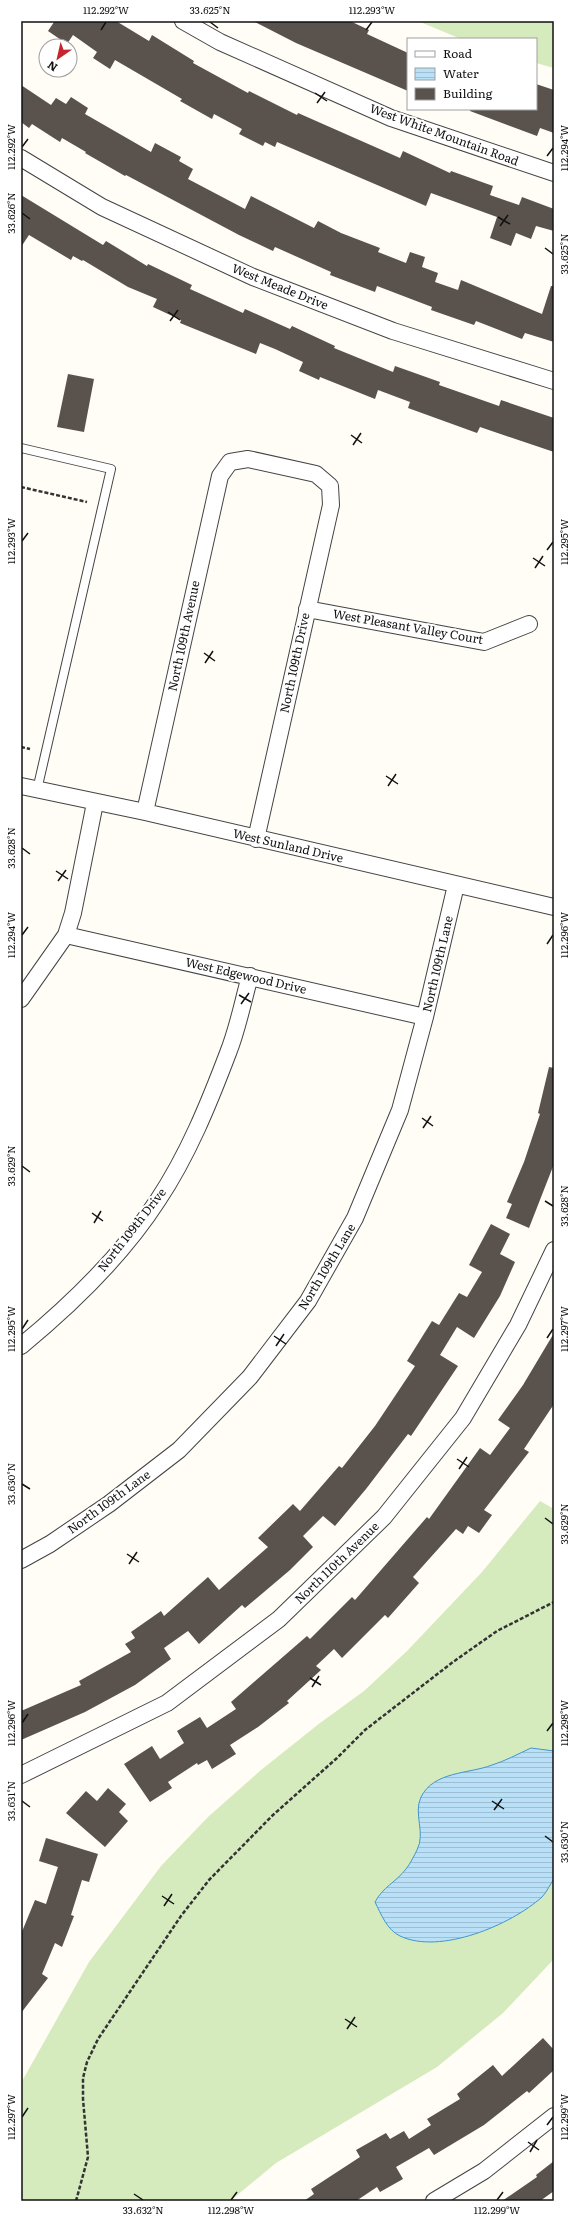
<svg xmlns="http://www.w3.org/2000/svg" width="575" height="2222" viewBox="0 0 575 2222" font-family="Literata,serif">
  <style>
    .grass { fill: #d5ebbd }
    .water { fill: url(#water-rules); stroke: #3f96cf }
    .building { fill: #5a524d }
    .lines { fill: none; stroke-linecap: round; stroke-linejoin: round }
    .service-casing { stroke: #444; stroke-width: 10 }
    .minor-casing { stroke: #444; stroke-width: 18 }
    .path { stroke: #333; stroke-width: 2.5; stroke-dasharray: 4 2; stroke-linecap: butt }
    .service { stroke: #fff; stroke-width: 8 }
    .minor { stroke: #fff; stroke-width: 16 }
    .ticks { fill: none; stroke: #111; stroke-width: 1.5 }
    .labels { text-anchor: middle; stroke-width: 4; stroke-linejoin: round; paint-order: stroke }
    .street-label { font-size: 12px; fill: #111; stroke: #fff }
    .neatline { fill: none; stroke: #111; stroke-width: 1.5 }
    .ticks-label { font-size: 10px; text-anchor: middle; fill: #111 }
  </style>
  <defs>
    <pattern id="water-rules" width="6" height="5" patternUnits="userSpaceOnUse"><rect width="6" height="5" fill="#b9e0f7"/><path d="M0 2.5h6" fill="none" stroke="#9ebfd3"/></pattern>
  </defs>
  <rect width="100%" height="100%" fill="#fffdf5"/>
  <path class="grass" d="M418,21H554V68L536,63V39H461Z
    M540,1501L554,1509V1959L503,2013L437,2067L276,2163L230,2201H21V2083L89,1962L161,1866L208,1817L261,1770L320,1723L364,1691L407,1651L482,1572Z"/>
  <path class="water" d="M531,1748L554,1751V1879C550,1884 547,1892 542,1897C511,1925 440,1955 400,1936C387,1930 381,1914 375,1902C383,1887 396,1882 406,1869C410,1864 414,1856 417,1850C426,1833 413,1814 421,1797C434,1771 469,1774 492,1765C505,1761 518,1754 531,1748Z"/>
  <path class="building" d="M52,21H116L149,41L152,35L194,61L193,63L248,93L249,91L297,115L298,113L400,158L403,151L450,173L451,171L493,186L490,195L519,205L522,197L554,209V231L536,226L531,239L516,233L511,246L490,238L497,217L431,193L426,206L277,142L275,147L265,142L263,146L239,134L242,129L214,114L212,119L180,101L182,99L115,60L110,69L93,58L97,52L73,35L67,44L48,31L54,22Z
    M253,21H350L369,30L367,34L408,53V91L296,43Z
    M536,84L554,90V133L540,128L537,136L470,111V109H536Z
    M21,85L51,105L56,98L66,104L71,97L88,108L85,114L151,152L155,143L181,157L179,161L193,169L188,179L245,209L251,196L314,228L318,221L341,233L380,248L378,252L406,263L410,252L425,257L422,267L438,273L435,282L458,290L461,280L542,314L551,286H554V342L525,333L522,339L476,321L474,325L431,310L432,307L377,286L375,292L330,275L331,272L275,247L273,251L239,235L126,175L125,176L85,153L86,152L62,138L60,142L32,124L29,128L21,122Z
    M21,195L103,245L106,241L147,266L148,264L192,285L190,289L243,313L245,309L290,329L292,326L335,346L334,348L393,372L395,366L440,382L439,385L499,406L501,400L554,418V452L480,427L477,433L408,408L410,402L378,390L375,399L320,377L319,380L299,371L303,362L275,349L260,343L256,354L180,323L181,320L153,307L157,299L128,287L83,260L82,261L73,256L71,260L29,235L21,247Z
    M68,374L94,379L84,432L57,427Z
    M549,1067L554,1068V1164L529,1228L506,1218L512,1204L507,1202L524,1162L540,1114L538,1113Z
    M491,1224L510,1234L500,1254L515,1262L500,1296L474,1338L457,1327L440,1355L458,1366L411,1436L408,1434L366,1489L335,1526L323,1516L303,1536L313,1547L290,1570L245,1608L242,1605L199,1644L188,1631L164,1648L171,1659L135,1685L85,1712L21,1740V1711L81,1685L79,1681L131,1652L125,1644L135,1638L131,1632L161,1611L164,1616L208,1577L219,1590L268,1547L258,1538L293,1504L300,1511L339,1466L342,1468L375,1426L415,1366L407,1361L432,1321L439,1325L459,1293L467,1297L482,1272L469,1265Z
    M554,1333V1404L524,1449L529,1452L484,1510L492,1515L479,1533L468,1526L463,1534L456,1529L413,1577L419,1583L388,1618L385,1615L342,1658L334,1649L316,1666L321,1670L287,1701L289,1703L258,1727L230,1745L236,1754L212,1769L207,1760L198,1765L197,1763L168,1782L172,1788L150,1802L124,1764L152,1746L160,1759L184,1743L177,1731L200,1717L207,1728L236,1709L231,1702L307,1636L310,1639L352,1597L355,1600L427,1517L429,1519L480,1448L490,1455L510,1428L498,1420L523,1385Z
    M108,1788L126,1804L119,1812L128,1821L105,1847L66,1813L86,1791L97,1801Z
    M46,1838L98,1854L89,1882L82,1880L71,1915L74,1916L62,1947L55,1943L42,1974L48,1978L21,2013V1934L35,1900L46,1904L58,1867L39,1861Z
    M543,2038L554,2050V2070L529,2093L527,2091L484,2125L434,2155L429,2148L396,2167L403,2179L380,2192L377,2187L356,2201H304L314,2194L311,2189L360,2157L356,2150L386,2133L390,2139L404,2131L409,2139L431,2125L427,2119L460,2099L457,2094L493,2065L502,2076Z
    M554,2161V2191L540,2201H502L537,2177L536,2175Z"/>
  <g class="lines">
    <defs>
      <path id="service" d="M21,448L111,469L37,790"/>
      <path id="minor" d="M183,21L220,42L391,118L554,173
        M21,158L102,207L253,277L393,331L554,381
        M307,609L484,642L529,624
        M21,786L145,812L554,907
        M145,812L220,476L230,462L248,459L316,474L330,486L331,505L256,839
        M66,935L425,1017
        M21,999L66,935L73,913L95,803
        M21,1346C72,1304 122,1256 158,1200C188,1155 209,1103 228,1053C238,1028 243,1001 250,976
        M21,1560L50,1544L109,1504L179,1450L250,1377L308,1301L355,1218L400,1110L425,1017L456,885
        M21,1775L167,1703L279,1619L384,1517L463,1418L518,1325L554,1250
        M434,2201L484,2171L554,2116"/>
    </defs>
    <use href="#service" class="service-casing"/>
    <use href="#minor" class="minor-casing"/>
    <path class="path" d="M21,487L87,502
      M21,747L30,749
      M76,2201L88,2157L83,2099V2078L87,2062L98,2039L181,1916L209,1880L273,1815L337,1758L365,1730L453,1662L497,1631L554,1602"/>
    <use href="#service" class="service"/>
    <use href="#minor" class="minor"/>
  </g>
  <path class="ticks" d="M210,22L218,28M101,30L106,22M366,30L372,22M315,93L327,101M317,103L325,92M22,147L28,139M547,156L553,148M22,213L30,219M498,217L510,224M500,226L508,215M545,248L553,254M168,312L180,320M170,321L178,310M351,435L362,443M353,445L361,433M22,541L28,533M547,550L553,542M533,558L545,566M535,568L543,556M204,653L215,661M205,663L213,651M386,776L398,784M388,786L396,774M22,848L30,854M56,871L68,879M58,881L66,870M22,935L28,927M547,944L553,935M239,995L251,1002M241,1004L249,993M422,1118L433,1126M423,1128L431,1116M22,1166L30,1172M545,1201L553,1206M92,1213L103,1221M94,1223L101,1211M22,1329L28,1320M274,1336L286,1344M547,1338L553,1329M276,1346L284,1334M457,1459L469,1467M459,1469L467,1457M22,1484L30,1489M545,1518L553,1524M127,1554L139,1562M129,1564L137,1552M310,1678L321,1685M312,1687L319,1676M22,1723L28,1714M547,1731L553,1723M22,1801L30,1807M492,1801L504,1809M494,1810L502,1799M545,1836L553,1842M162,1896L174,1904M164,1906L172,1894M345,2019L357,2027M347,2029L355,2017M22,2117L28,2108M547,2125L553,2117M528,2142L539,2150M530,2152L537,2140M134,2194L143,2200M231,2200L237,2192M497,2200L503,2192"/>
  <g class="labels">
    <g class="street-label">
      <text transform="translate(444 135) rotate(20)" y="4">West White Mountain Road</text>
      <text transform="translate(280 287) rotate(22)" y="4">West Meade Drive</text>
      <text transform="translate(408 627) rotate(10)" y="4">West Pleasant Valley Court</text>
      <text transform="translate(184 636) rotate(-78)" y="4">North 109th Avenue</text>
      <text transform="translate(295 663) rotate(-78)" y="4">North 109th Drive</text>
      <text transform="translate(288 846) rotate(13)" y="4">West Sunland Drive</text>
      <text transform="translate(438 964) rotate(-77)" y="4">North 109th Lane</text>
      <text transform="translate(246 976) rotate(13)" y="4">West Edgewood Drive</text>
      <text transform="translate(132 1230) rotate(-52)" y="4">North 109th Drive</text>
      <text transform="translate(327 1267) rotate(-59)" y="4">North 109th Lane</text>
      <text transform="translate(109 1502) rotate(-36)" y="4">North 109th Lane</text>
      <text transform="translate(337 1563) rotate(-44)" y="4">North 110th Avenue</text>
    </g>
  </g>
  <rect width="575" height="2222" fill="none" stroke="#ffffff" stroke-width="44"/>
  <rect x="407" y="38" width="130" height="72" fill="#ffffff" stroke="#a0a0a0"/>
  <rect x="415" y="51" width="20" height="6" fill="#ffffff" stroke="#a0a0a0"/>
  <text x="443" y="58" font-size="12" fill="#111111">Road</text>
  <rect x="415" y="68" width="20" height="12" fill="url(#water-rules)" stroke="#a0a0a0"/>
  <text x="443" y="78" font-size="12" fill="#111111">Water</text>
  <rect x="415" y="88" width="20" height="12" fill="#5a524d" stroke="#a0a0a0"/>
  <text x="443" y="98" font-size="12" fill="#111111">Building</text>
  <g transform="translate(58 58) rotate(214)"><circle r="19" fill="#ffffff" stroke="#a0a0a0"/>
  <path d="M0-3L7 15L0 10L-7 15Z" fill="#c4262e"/>
  <text y="-6" font-size="11" font-weight="bold" text-anchor="middle" fill="#111111">N</text>
  </g>
  <rect x="22" y="22" width="531" height="2178" class="neatline"/>
  <g class="ticks-label">
    <text x="106" y="14">112.292°W</text>
    <text x="210" y="14">33.625°N</text>
    <text x="372" y="14">112.293°W</text>
    <text transform="translate(11 147) rotate(-90)" y="4">112.292°W</text>
    <text transform="translate(564 148) rotate(-90)" y="4">112.294°W</text>
    <text transform="translate(11 213) rotate(-90)" y="4">33.626°N</text>
    <text transform="translate(564 254) rotate(-90)" y="4">33.625°N</text>
    <text transform="translate(11 541) rotate(-90)" y="4">112.293°W</text>
    <text transform="translate(564 542) rotate(-90)" y="4">112.295°W</text>
    <text transform="translate(11 848) rotate(-90)" y="4">33.628°N</text>
    <text transform="translate(11 935) rotate(-90)" y="4">112.294°W</text>
    <text transform="translate(564 935) rotate(-90)" y="4">112.296°W</text>
    <text transform="translate(11 1166) rotate(-90)" y="4">33.629°N</text>
    <text transform="translate(564 1206) rotate(-90)" y="4">33.628°N</text>
    <text transform="translate(11 1329) rotate(-90)" y="4">112.295°W</text>
    <text transform="translate(564 1329) rotate(-90)" y="4">112.297°W</text>
    <text transform="translate(11 1484) rotate(-90)" y="4">33.630°N</text>
    <text transform="translate(564 1524) rotate(-90)" y="4">33.629°N</text>
    <text transform="translate(11 1723) rotate(-90)" y="4">112.296°W</text>
    <text transform="translate(564 1723) rotate(-90)" y="4">112.298°W</text>
    <text transform="translate(11 1801) rotate(-90)" y="4">33.631°N</text>
    <text transform="translate(564 1842) rotate(-90)" y="4">33.630°N</text>
    <text transform="translate(11 2117) rotate(-90)" y="4">112.297°W</text>
    <text transform="translate(564 2117) rotate(-90)" y="4">112.299°W</text>
    <text x="143" y="2214">33.632°N</text>
    <text x="231" y="2214">112.298°W</text>
    <text x="497" y="2214">112.299°W</text>
  </g>
</svg>
